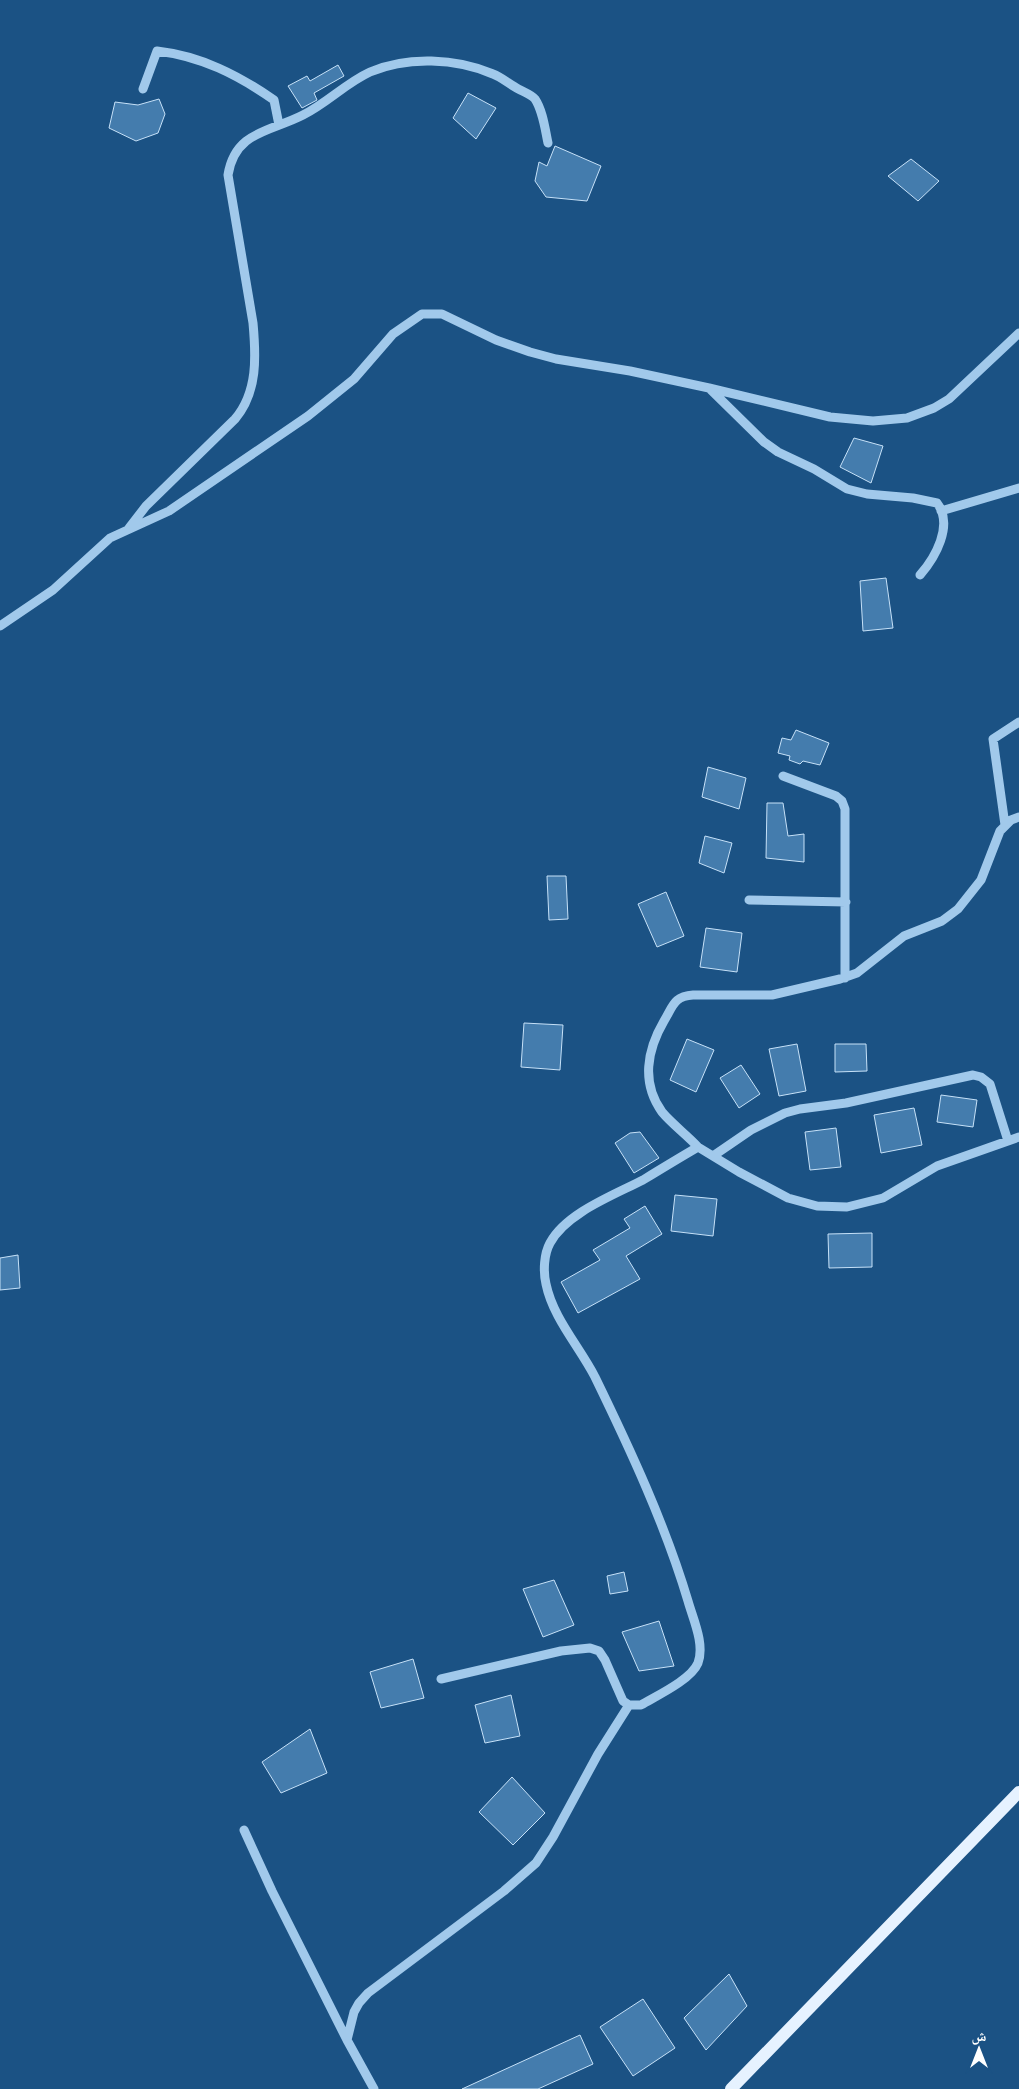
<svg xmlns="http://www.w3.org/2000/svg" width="1019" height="2089" viewBox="0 0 1019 2089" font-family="Overpass,'Noto Naskh Arabic',sans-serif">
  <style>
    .building { fill: #447cad; stroke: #c6e1f8 }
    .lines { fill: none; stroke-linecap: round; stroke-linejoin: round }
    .minor { stroke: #a1c9eb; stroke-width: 9 }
    .major { stroke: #e6f2ff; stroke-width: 12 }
  </style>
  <rect width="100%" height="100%" fill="#1b5284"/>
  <path class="building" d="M338,65L344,76L314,93L317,100L302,108L288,86L307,76L310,81Z
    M468,93L496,108L476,139L453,118Z
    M159,99L165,114L158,133L136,141L109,128L115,102L138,105Z
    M555,146L601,166L587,201L546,197L535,181L539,162L547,166Z
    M911,159L939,181L918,201L888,176Z
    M854,438L883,446L871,483L840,467Z
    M886,578L893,628L863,631L860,581Z
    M796,730L829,743L820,765L803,761L800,764L789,760L790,756L778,753L782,738L791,740Z
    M708,767L746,778L739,809L702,797Z
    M767,803H783L788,836L804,834V862L766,858Z
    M705,836L732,843L724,873L699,863Z
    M547,876H566L568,919L549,920Z
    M666,892L684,936L657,947L638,904Z
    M706,928L742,933L737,972L700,967Z
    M524,1023L563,1025L560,1070L521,1067Z
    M687,1039L714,1050L696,1092L670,1080Z
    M797,1044L806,1091L779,1096L769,1049Z
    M835,1044H866L867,1071L835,1072Z
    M741,1065L760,1094L739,1108L720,1078Z
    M941,1095L977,1100L973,1127L937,1122Z
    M914,1108L922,1145L881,1153L874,1115Z
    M836,1128L841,1167L810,1170L805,1132Z
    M640,1132L659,1158L634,1173L615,1143L630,1133Z
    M675,1195L717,1199L713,1236L671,1231Z
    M645,1206L662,1234L626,1256L640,1279L578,1313L561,1282L600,1260L593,1250L630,1228L624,1219Z
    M872,1233V1267L829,1268L828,1234Z
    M18,1255L20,1288L0,1290V1258Z
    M624,1572L628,1591L610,1594L607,1576Z
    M554,1580L574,1625L543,1637L523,1589Z
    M659,1621L674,1666L639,1671L622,1632Z
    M413,1659L424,1698L381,1708L370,1672Z
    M511,1695L520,1736L485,1743L475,1705Z
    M310,1729L327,1773L281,1793L262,1762Z
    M512,1777L545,1813L513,1845L479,1812Z
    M729,1974L747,2006L706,2050L684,2018Z
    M643,1999L675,2048L633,2076L600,2027Z
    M580,2035L593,2064L538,2089H462Z"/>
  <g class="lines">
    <path class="minor" d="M143,89L157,51C201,56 238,75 274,100L279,125
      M709,388L764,442L778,452L814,469L847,489L867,494L913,498L937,503C954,525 935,558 920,575
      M941,511L1019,488
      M129,528L146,506L235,419C258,392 256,356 253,323L228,175C235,131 270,132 303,115C327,103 346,83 370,72C407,56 456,58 493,74C501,77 508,83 515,87C521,91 531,94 535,99C543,111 545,129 548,143
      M0,626L53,590L110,538L169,511L308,416L354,379L393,334L422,314H442L496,340L530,352L556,359L630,371L709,388L830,417L873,421L907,418L934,408L949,399L1019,333
      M783,776L836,796L842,801L845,809V978
      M1005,825L993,739L1019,722
      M749,900L846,902
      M698,1147C687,1135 672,1124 662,1112C641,1083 647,1050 664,1021C673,1006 674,996 693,995H772L840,979L857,973L904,936L942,921L958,909L981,880L1000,831L1011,820L1019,817
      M713,1156L751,1130L785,1113L800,1109L846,1103L973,1075L981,1077L990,1084L1008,1141
      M441,1679L561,1651L590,1648L599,1651L605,1660L623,1701L629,1705H641C656,1696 691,1680 698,1663C705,1644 693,1619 688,1601C665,1524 630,1449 595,1377C579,1346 553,1318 546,1284C543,1271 544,1254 550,1243C566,1213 614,1195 643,1180C661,1169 679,1158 698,1147L739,1172L788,1198L817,1206L847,1207L883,1198L937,1166L1019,1137
      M244,1830L272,1891L347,2040
      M374,2089L347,2040L354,2012L359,2003L368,1993L504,1891L536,1863L553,1837L598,1754L629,1705"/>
    <path class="major" d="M731,2089L1019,1792"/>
  </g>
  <g transform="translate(979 2049)" stroke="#1b5284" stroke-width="4" paint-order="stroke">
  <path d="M0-4L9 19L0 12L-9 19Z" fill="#ffffff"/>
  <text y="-8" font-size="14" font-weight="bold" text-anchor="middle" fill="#ffffff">ش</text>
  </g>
</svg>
